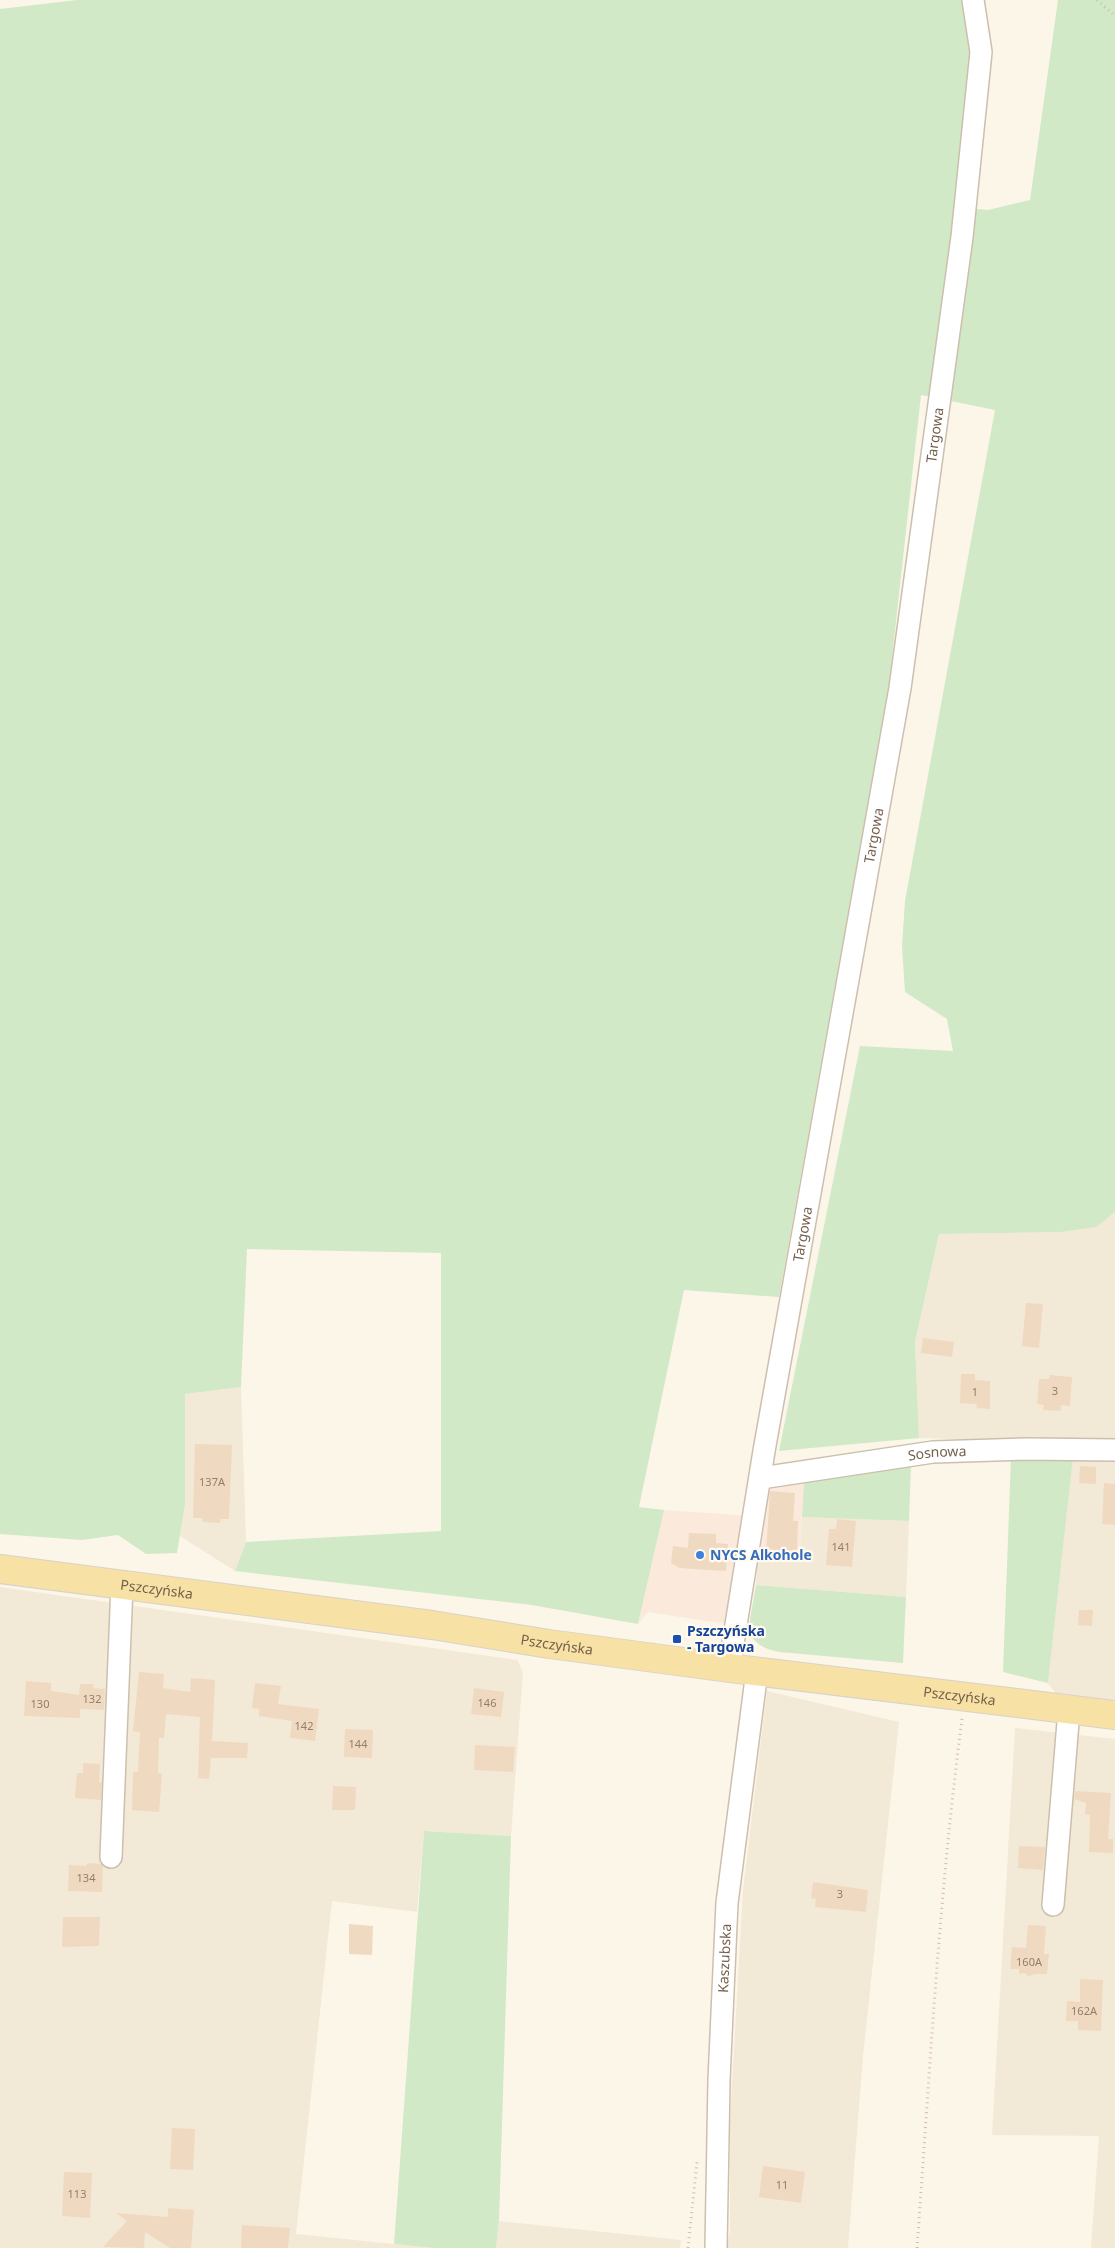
<svg xmlns="http://www.w3.org/2000/svg" width="1115" height="2248" viewBox="0 0 1115 2248" font-family="'Noto Sans',sans-serif">
  <style>
    .residential { fill: #f3e9d7 }
    .commercial { fill: #fbe9dc }
    .green { fill: #d1e9c7 }
    .building { fill: #f0d9c1 }
    .lines { fill: none; stroke-linecap: round; stroke-linejoin: round }
    .minor-casing { stroke: #cdbfae; stroke-width: 24 }
    .major-casing { stroke: #d8d2cd; stroke-width: 30 }
    .path { stroke: #d5bca4; stroke-width: 3; stroke-dasharray: 1 4; stroke-linecap: butt }
    .minor { stroke: #fff; stroke-width: 21 }
    .major { stroke: #f7e1a4; stroke-width: 28 }
    .shop-dot { fill: #3f7fe0; stroke: #fefaee; stroke-width: 2 }
    .transit-dot { fill: #1a4fb4; stroke: #fefaee; stroke-width: 2 }
    .labels { text-anchor: middle; stroke-width: 4.5; stroke-linejoin: round; paint-order: stroke }
    .number-label { font-size: 11px; fill: #947e6a }
    .street-label { font-size: 14px; fill: #75604d; stroke: #fefaee }
    .shop-label { font-size: 14px; font-weight: bold; fill: #366cbe; stroke: #fefaee; text-anchor: start }
    .transit-label { font-size: 14px; font-weight: bold; fill: #164399; stroke: #fefaee; text-anchor: start }
  </style>
  <rect width="100%" height="100%" fill="#fcf6e8"/>
  <path class="residential" d="M1115,1212V1702L1056,1694L1048,1683L1074,1443L919,1438L915,1342L939,1234L1061,1232L1095,1227Z
    M241,1387L246,1542L235,1571L180,1536L185,1505V1394Z
    M802,1517L909,1521L906,1597L756,1585L758,1554L799,1558Z
    M0,1587L517,1660L523,1672L511,1836L424,1831L417,1912L332,1901L296,2234L433,2248H0Z
    M767,1691L899,1722L863,2056L848,2248H726L730,2233V2120L743,1890Z
    M1015,1728L1115,1739V2248H1091L1099,2136L992,2135Z
    M499,2221L681,2240L680,2248H496Z"/>
  <path class="commercial" d="M804,1480L799,1558L758,1554L767,1489L774,1486Z
    M664,1510L752,1516L733,1625L648,1612L638,1624Z"/>
  <path class="green" d="M77,0H967L974,44L966,135L954,207L988,210L1030,200L1058,0H1115V1212L1096,1227L1061,1232L939,1234L915,1342L919,1438L779,1451L860,1046L953,1051L947,1019L905,992L902,946L905,901L995,410L921,395L889,685L779,1297L684,1290L639,1507L664,1510L638,1624L532,1605L235,1571L246,1542L441,1531V1253L247,1249L241,1387L185,1394V1505L177,1553L146,1554L118,1535L82,1540L0,1534V9Z
    M1073,1457L1048,1683L1003,1672L1011,1458Z
    M911,1463L909,1521L802,1517L804,1480Z
    M756,1585L906,1597L903,1663L779,1652C763,1648 756,1645 748,1631Z
    M424,1831L511,1836L499,2221L496,2248H433L394,2244Z"/>
  <path class="building" d="M1026,1303L1043,1304L1039,1348L1022,1346Z
    M923,1338L954,1342L952,1357L921,1353Z
    M961,1374H975V1380L990,1381V1409L977,1408L976,1404L960,1403Z
    M1050,1375L1072,1377L1070,1406L1061,1405V1411L1043,1410L1044,1405L1037,1404L1039,1379H1049Z
    M195,1444L232,1445L229,1519H220V1523L203,1522L202,1518H193Z
    M1080,1466L1096,1467V1484L1079,1483Z
    M1104,1483L1115,1484V1525L1102,1524Z
    M770,1491L795,1493L793,1521H798L797,1554L766,1553Z
    M837,1519L856,1521L852,1567L826,1565L829,1529H836Z
    M689,1533L716,1534V1543L728,1544L726,1571L679,1568L671,1563L673,1546L688,1548Z
    M1079,1610H1093L1092,1626L1078,1625Z
    M139,1672L164,1674L163,1688L190,1692L191,1678L215,1680L212,1741L248,1743L247,1758H211L209,1779L198,1778L200,1717L166,1714L164,1738H159L158,1773L162,1774L159,1812L132,1810L133,1772H138L140,1732L133,1731Z
    M26,1681L51,1683V1691L79,1695L80,1684H94L93,1688L105,1689L104,1710L80,1709V1718L24,1716Z
    M255,1683L281,1686L278,1704L319,1709L315,1741L290,1738L292,1721L259,1716V1709L252,1708Z
    M474,1688L504,1692L501,1717L471,1714Z
    M345,1729L373,1730L372,1758L344,1757Z
    M475,1745L515,1747L513,1772L474,1770Z
    M83,1763L100,1764L99,1782H102L101,1800L75,1798L77,1773H83Z
    M333,1786L356,1787L355,1810H332Z
    M1075,1791L1111,1793L1108,1839H1113V1853L1089,1852L1090,1815L1085,1814L1086,1803L1074,1799Z
    M1019,1846L1045,1847L1043,1870L1018,1868Z
    M87,1863L101,1864L103,1866L102,1892L68,1891L69,1865L87,1866Z
    M813,1882L868,1890L866,1912L815,1907L816,1899L811,1898Z
    M63,1917H100L99,1946L62,1947Z
    M349,1924L373,1926L372,1955L349,1954Z
    M1028,1925L1046,1926L1044,1954H1049L1047,1974H1036L1028,1976L1025,1973L1019,1974V1969H1010L1012,1947L1026,1948Z
    M1080,1979L1103,1980L1101,2031L1078,2030V2021H1066L1067,2001L1080,2002Z
    M172,2128L195,2129L193,2170L170,2169Z
    M763,2166L805,2172L801,2203L759,2197Z
    M64,2172L92,2173L90,2218L62,2216Z
    M168,2208L194,2210L191,2248H170L145,2232L144,2248L103,2247L127,2221L116,2213L168,2217Z
    M242,2225L290,2228L288,2248H241Z"/>
  <g class="lines">
    <defs>
      <g id="minor">
        <path id="s1" d="M761,1478L933,1452L1027,1449L1115,1450"/>
        <path id="s2" d="M729,1668L764,1451L900,688L962,237L981,52L973,0"/>
        <path d="M111,1857L122,1585"/>
        <path d="M1053,1905L1069,1710"/>
        <path id="s3" d="M716,2248L719,2080L727,1903L757,1671"/>
      </g>
      <g id="major">
        <path id="s4" d="M0,1569L432,1625L549,1644L729,1668L1115,1715"/>
      </g>
    </defs>
    <use href="#minor" class="minor-casing"/>
    <use href="#major" class="major-casing"/>
    <path class="path" d="M1097,0L1115,16
      M688,2248L697,2162
      M917,2248C930,2071 939,1894 962,1719"/>
    <use href="#minor" class="minor"/>
    <use href="#major" class="major"/>
  </g>
  <circle class="shop-dot" cx="700" cy="1555" r="5"/>
  <rect class="transit-dot" x="672" y="1634" width="10" height="10" rx="2.5"/>
  <g class="labels">
    <g class="number-label">
      <text x="1055" y="1395">3</text>
      <text x="975" y="1396">1</text>
      <text x="212" y="1486">137A</text>
      <text x="841" y="1551">141</text>
      <text x="92" y="1703">132</text>
      <text x="487" y="1707">146</text>
      <text x="40" y="1708">130</text>
      <text x="304" y="1730">142</text>
      <text x="358" y="1748">144</text>
      <text x="86" y="1882">134</text>
      <text x="840" y="1898">3</text>
      <text x="1029" y="1966">160A</text>
      <text x="1084" y="2015">162A</text>
      <text x="782" y="2189">11</text>
      <text x="77" y="2198">113</text>
    </g>
    <g class="street-label">
      <text dy="5" stroke="none"><textPath href="#s2" startOffset="1250">Targowa</textPath></text>
      <text dy="5" stroke="none"><textPath href="#s2" startOffset="845">Targowa</textPath></text>
      <text dy="5" stroke="none"><textPath href="#s2" startOffset="440">Targowa</textPath></text>
      <text dy="5" stroke="none"><textPath href="#s1" startOffset="178">Sosnowa</textPath></text>
      <text dy="5" stroke="none"><textPath href="#s4" startOffset="158">Pszczyńska</textPath></text>
      <text dy="5" stroke="none"><textPath href="#s4" startOffset="562">Pszczyńska</textPath></text>
      <text dy="5" stroke="none"><textPath href="#s4" startOffset="968">Pszczyńska</textPath></text>
      <text dy="5" stroke="none"><textPath href="#s3" startOffset="290">Kaszubska</textPath></text>
    </g>
    <g class="shop-label">
      <text x="710" y="1560">NYCS Alkohole</text>
    </g>
    <g class="transit-label">
      <text x="687" y="1636">Pszczyńska<tspan x="687" dy="16">- Targowa</tspan></text>
    </g>
  </g>
</svg>
